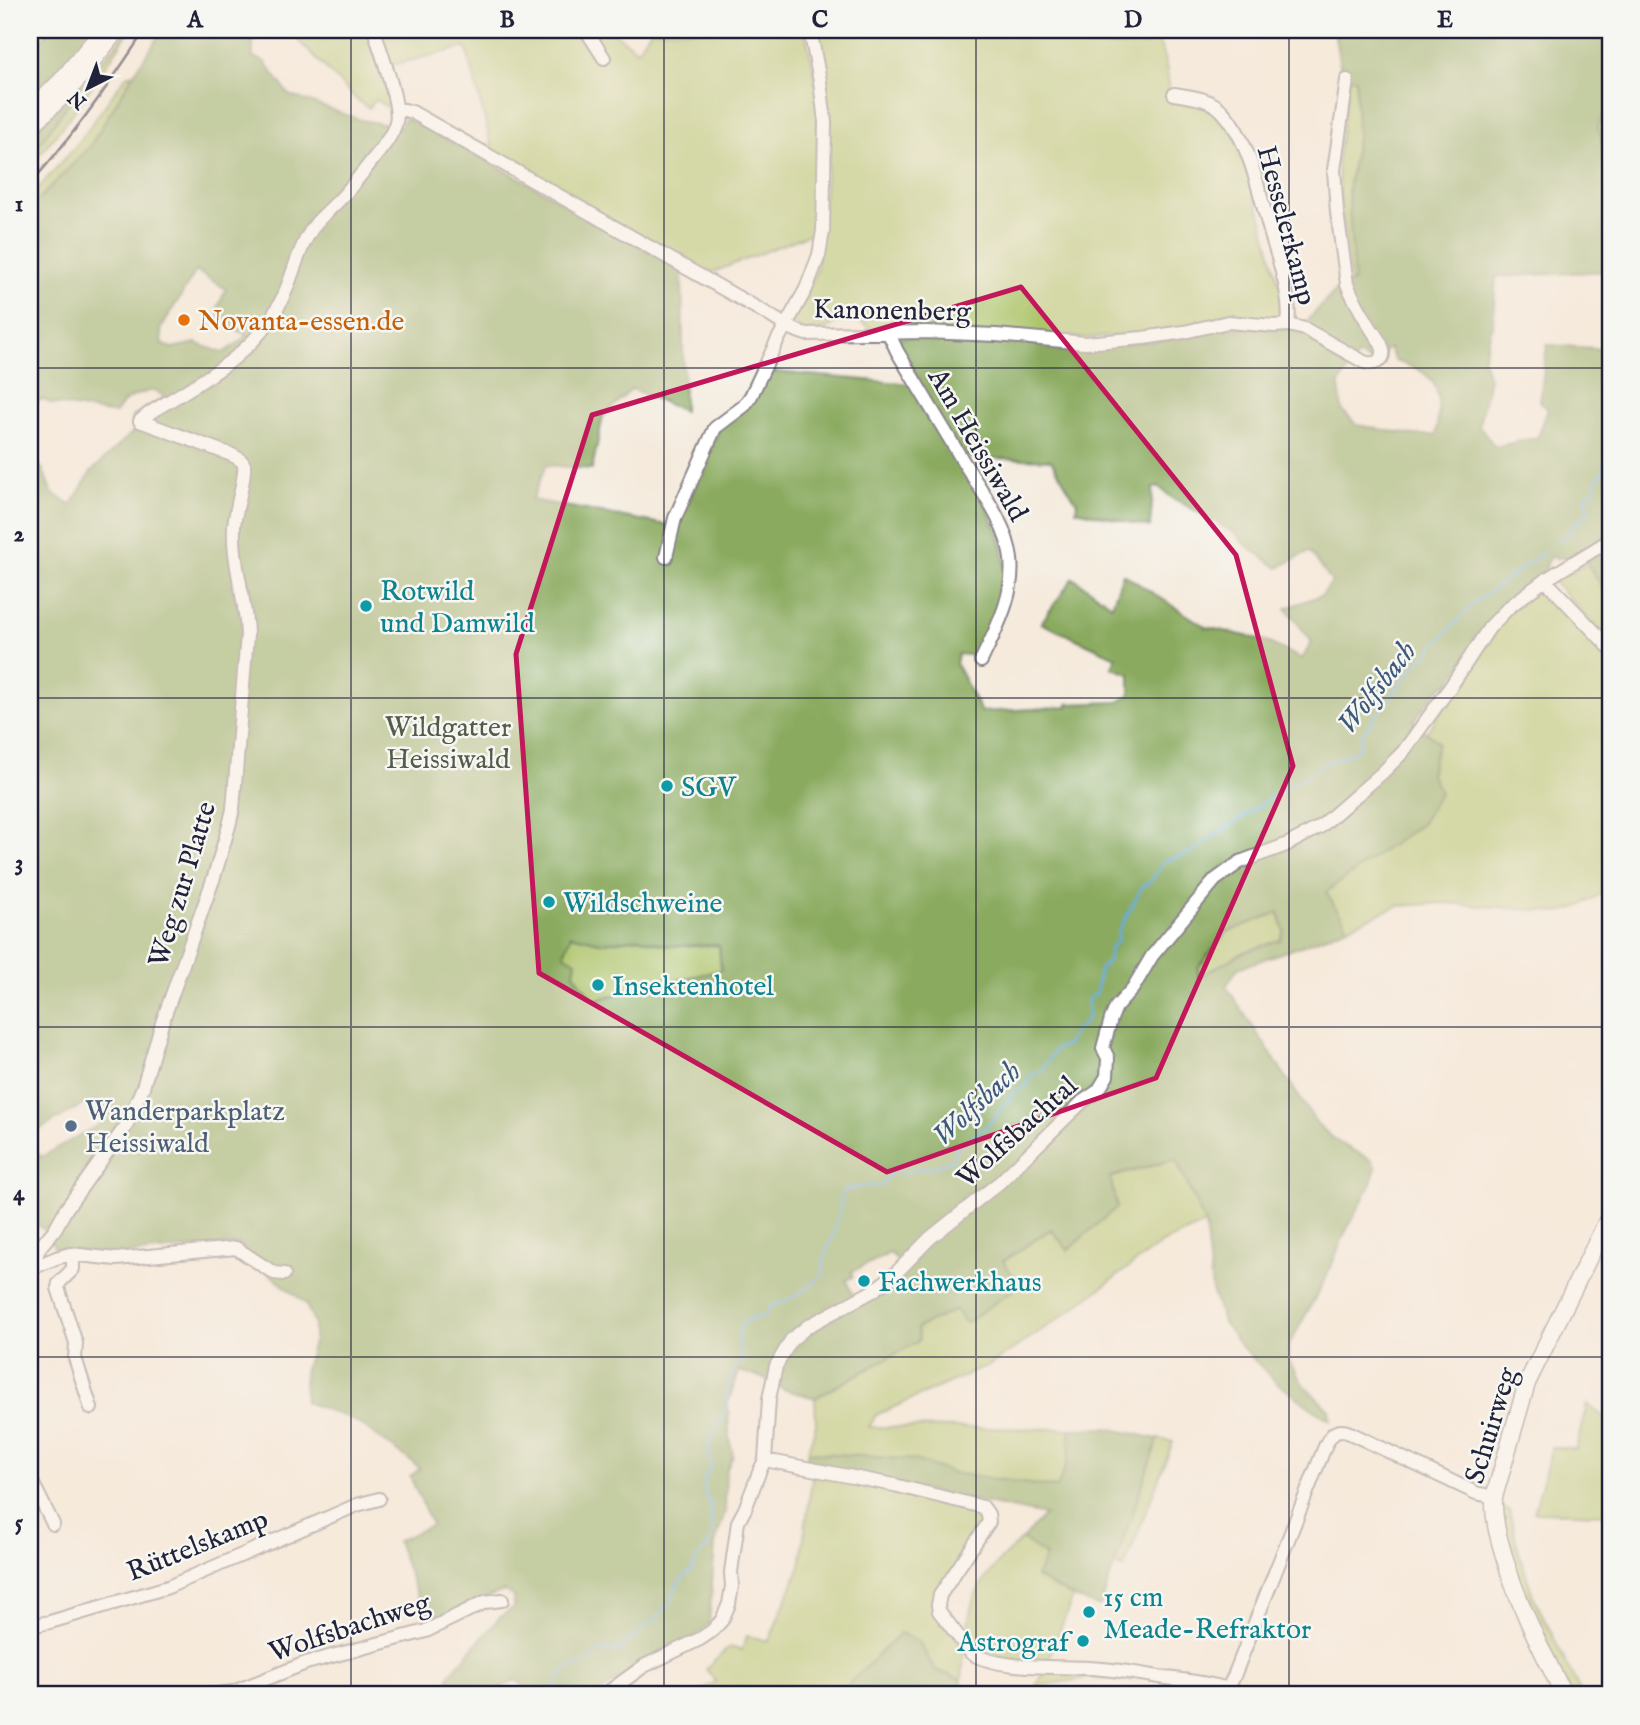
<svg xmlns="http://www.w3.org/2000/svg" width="1640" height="1725" viewBox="0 0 1640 1725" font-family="'IM FELL English',serif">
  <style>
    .green { fill: #aec56a; stroke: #687452; stroke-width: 2 }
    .forest { fill: #8aaa5e; stroke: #56664c; stroke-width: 2; fill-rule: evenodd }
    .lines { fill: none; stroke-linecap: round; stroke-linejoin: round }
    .stream { stroke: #65acdc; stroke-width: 2.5 }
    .minor-casing { stroke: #8c868b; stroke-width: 16 }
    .major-casing { stroke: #8c868b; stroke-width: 19 }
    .minor { stroke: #fff; stroke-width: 12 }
    .major { stroke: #fff; stroke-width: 16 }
    .rail { stroke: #22223b; stroke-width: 2.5 }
    .marked { fill: none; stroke: #c2185b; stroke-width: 5; stroke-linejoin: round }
    .grid { fill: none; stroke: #22223b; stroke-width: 2; stroke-opacity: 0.55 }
    .food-dot { fill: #e8710a; stroke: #f6f6f2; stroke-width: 2.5 }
    .culture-dot { fill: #0f9aa8; stroke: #f6f6f2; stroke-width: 2.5 }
    .service-dot { fill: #5c6f8a; stroke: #f6f6f2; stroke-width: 2.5 }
    .labels { text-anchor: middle; stroke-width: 5; stroke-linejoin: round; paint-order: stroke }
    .street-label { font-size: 28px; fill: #22223b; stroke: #f6f6f2 }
    .food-label { font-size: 28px; fill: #c56008; stroke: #f6f6f2; text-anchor: start }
    .culture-label { font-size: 28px; fill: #0d838f; stroke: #f6f6f2; text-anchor: start }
    .park-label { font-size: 28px; fill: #535b4b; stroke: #f6f6f2 }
    .service-label { font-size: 28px; fill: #4e5e75; stroke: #f6f6f2; text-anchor: start }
    .water-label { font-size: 30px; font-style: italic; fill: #3d597b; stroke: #f6f6f2 }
    .neatline { fill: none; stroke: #22223b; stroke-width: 2.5 }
    .grid-label { font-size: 23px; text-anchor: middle; font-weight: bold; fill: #22223b }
  </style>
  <rect width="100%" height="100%" fill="#f6f6f2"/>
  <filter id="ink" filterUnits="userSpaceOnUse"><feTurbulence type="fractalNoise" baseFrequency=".0143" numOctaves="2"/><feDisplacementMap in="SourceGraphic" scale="14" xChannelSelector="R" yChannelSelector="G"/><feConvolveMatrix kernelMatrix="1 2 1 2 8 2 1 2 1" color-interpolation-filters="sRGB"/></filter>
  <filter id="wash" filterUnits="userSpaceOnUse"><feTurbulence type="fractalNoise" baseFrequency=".00686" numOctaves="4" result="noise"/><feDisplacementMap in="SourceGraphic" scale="28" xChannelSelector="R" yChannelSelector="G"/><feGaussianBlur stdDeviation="1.57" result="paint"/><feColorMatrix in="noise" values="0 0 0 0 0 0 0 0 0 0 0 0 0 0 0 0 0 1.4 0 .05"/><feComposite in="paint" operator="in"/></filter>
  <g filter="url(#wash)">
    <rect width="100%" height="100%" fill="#f5eadb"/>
    <path class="green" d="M128,30H130C99,76 68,124 30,165V157L83,83Z
      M288,30H370L393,110L375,100L369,108L358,101Z
      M379,30H610L637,50L651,30H805L820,100V230L706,275L494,155L466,47L388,66Z
      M812,30H1086L1088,47L1151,33C1167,44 1168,83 1171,102C1185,101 1206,102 1217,112C1241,135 1250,179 1259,210C1269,245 1278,279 1286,314L1281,321L1181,327L1130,335L1087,338L872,329L860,322H837L825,330L806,331L794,324L793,321L816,272L828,158Z
      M134,73L89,148L30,208V198L79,142L126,76Z
      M1349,78H1356L1357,140L1348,189L1354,282L1350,283L1337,164Z
      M1610,104V177L1598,126Z
      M1586,562L1610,598V642L1554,582L1555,577L1573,572Z
      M1544,587L1610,652V889L1576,908L1559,912L1446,903L1397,906L1348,927L1325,892L1422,823L1430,774L1438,742L1426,733L1498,624L1509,611Z
      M1278,912L1284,931L1280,940L1242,953L1199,978L1198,967L1227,932Z
      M570,935L604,943L638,938L670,946L719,945L721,971L593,1000L573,973L564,954Z
      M1176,1159L1205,1224L1162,1243L1061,1317L991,1364L876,1415L869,1427L1071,1429L1068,1460L1058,1488L952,1473L915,1460L808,1452L816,1424L815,1398L919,1341L917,1328L955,1310L966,1323L1020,1285L1003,1262L1051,1229L1068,1250L1110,1178Z
      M1587,1404L1610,1422V1514L1534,1512L1552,1447L1576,1449Z
      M1158,1439L1173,1442L1124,1568L1114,1566Z
      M813,1472L978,1507L986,1517L937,1595L964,1653L962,1680L935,1670L919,1642L836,1695H694L716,1682L706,1669L729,1647L742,1650L747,1636L769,1641L800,1566Z
      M1500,1509L1509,1510L1518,1549L1533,1596L1582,1695H1571L1515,1578Z
      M1022,1539L1046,1556L1037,1578L1073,1597L1047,1663L1000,1659L991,1651L971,1645L966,1640C968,1628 969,1613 973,1601C983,1576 1003,1557 1022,1539Z
      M1047,1668L1133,1677L1132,1680L1086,1678L1035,1687Z"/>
    <path class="forest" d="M49,30H94L30,99V53Z
      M163,30H253V57L264,61L289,95L361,120L400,127L405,118L511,173L682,269L684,411L632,389L603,416L592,469L546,465L532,500L678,527L719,428L766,371L921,385L899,346V338L917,336L1050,343L1081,349L1172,339L1229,327L1303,325L1342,284L1354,282L1348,189L1357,140L1356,79L1349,78L1340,67L1334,30H1610V104L1598,126L1610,177V271L1496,277L1493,323L1483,359L1489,378L1479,425L1495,447L1538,437L1548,409L1540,402L1547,345L1610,349V536L1570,559L1549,557L1543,578L1509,601L1449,683L1436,691L1413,722L1438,742L1430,774L1440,792L1422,823L1326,892L1348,927L1304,945L1238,968L1226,986L1317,1124L1339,1143L1372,1160L1376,1168L1370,1186L1345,1233L1326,1278L1288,1347L1289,1361L1303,1384L1329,1410L1331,1420L1318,1413L1276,1382L1239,1344L1223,1322L1212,1290L1205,1224L1176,1159L1110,1177L1117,1207L1068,1250L1051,1229L1003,1261L1020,1285L966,1323L955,1310L917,1328L919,1341L815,1398L783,1389L767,1379L739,1371L728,1403L729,1437L733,1456L726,1471L725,1512L715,1544L709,1624L691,1640L645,1662L596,1695H546L532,1690L515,1680L488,1695H441L451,1673L500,1617L513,1608V1596L504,1591L472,1603L428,1625L397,1541L432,1525L410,1477L420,1468L365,1427L347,1417L305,1402L304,1372L314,1339V1322L305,1303L273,1277L239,1244L114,1255L55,1248L46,1231L30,1220V1142L41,1157L111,1118L97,1100L82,1105L30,1135V452L43,470L52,493L71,505L91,472L137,428L132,417L165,397L154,390C139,393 121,399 115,414L50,403L43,399L30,405V208L89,148L134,73ZM196,271L226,289L217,309L223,326L247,334L240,342L223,353L196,343L172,348L162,344L161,328ZM1389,348L1395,361C1404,364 1414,367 1422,372C1445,385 1438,414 1436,435H1413L1357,425L1342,410L1339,384L1358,355L1371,362ZM957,457L1051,460L1077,503L1076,510L1150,527L1153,488L1159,487L1171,497L1236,534L1243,543L1278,568L1309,551L1332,582L1322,595L1286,608L1312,642L1302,659L1263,640L1206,627L1123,574L1112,605L1073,578L1041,623L1116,657L1112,668L1130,674V695L1118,702L1068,704V707L981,712L956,664L958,654L978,656C985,642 994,627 999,612C1020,550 987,508 957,457ZM1279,912L1284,931L1280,940L1242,953L1198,977V967L1227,932ZM571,935L604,943L638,938L670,946L719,945L721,970L593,1000L574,973L576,961L564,954ZM890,1253L904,1268L857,1304L846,1280L853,1277L851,1272Z
      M1086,30H1153L1147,45L1087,47Z
      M83,83L30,157V136Z
      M1610,544V598L1586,562Z
      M1107,1428L1158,1439L1100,1607L1073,1597L1036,1577L1046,1556L1022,1539L1045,1515L804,1466L808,1452L915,1460L952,1473L1057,1488L1068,1460L1071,1429Z
      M900,1633L919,1642L935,1670L962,1680L961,1695H937L921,1691L919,1695H836L843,1690Z"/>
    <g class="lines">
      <path class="stream" d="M1557,542L1568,534L1574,524L1584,517L1588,510L1586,495L1594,490L1596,482L1610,459
        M1605,1429L1606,1435L1610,1439
        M551,1695L565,1670L574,1665L587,1663L594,1655L604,1650L619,1651L628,1641L636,1636L645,1625L657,1619L663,1608L672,1603C672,1591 682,1576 692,1570C695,1561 699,1553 708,1548L713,1531L711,1525V1502L706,1500L704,1479L711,1467C706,1447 709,1438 722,1422L720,1416L727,1409C726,1394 729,1369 742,1360C740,1350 734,1330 745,1322C750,1318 760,1317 766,1315L770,1306C792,1300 810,1289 824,1272C821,1256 831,1244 835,1229C839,1217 840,1204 843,1191L863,1186H881L896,1167L904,1175L916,1169L934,1167L952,1160L957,1147L987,1127L1012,1095L1029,1083V1077L1041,1071L1057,1048L1067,1045L1072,1035L1088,1018V999L1096,994L1099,971L1108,961L1111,947L1118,940V932L1142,887L1151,881L1164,861L1188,854L1287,787L1327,763L1358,750L1362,734L1411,671L1474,603L1543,553"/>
    </g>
  </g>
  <g filter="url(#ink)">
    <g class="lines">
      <defs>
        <path id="minor" d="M586,30L604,58
          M1174,94C1191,97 1211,98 1223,112C1250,141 1259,193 1270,231C1278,259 1292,296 1288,325
          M397,108L412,112L769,315C781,323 792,330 806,334L926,332L996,335L1085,343L1143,338L1184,332L1228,322L1274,326L1288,325L1305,329L1364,362C1373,365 1385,362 1383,350C1382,343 1376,336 1372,330C1363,315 1354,301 1347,284L1337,212L1334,170L1347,80
          M889,334L897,351C918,387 940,422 961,458C979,488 1007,523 1011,559C1015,595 996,629 981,661
          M666,557L675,518L715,428L744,406L751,396L777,341L806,289L819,255L823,231L825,122L820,81L810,30
          M1545,580L1610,648
          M70,1254L73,1260V1269L59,1283L58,1288L76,1343L75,1358L91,1408
          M30,1269L56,1258L70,1254L116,1259L236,1248L274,1273L284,1274
          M30,1270L40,1247L55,1229L66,1209L126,1126L143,1087L163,1020L214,877L229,826L233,809L247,635C246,598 232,563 234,526C235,511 246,477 244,465C242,459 237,458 232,455L140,421L151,412C201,381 256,355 282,299C294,274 299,244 317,222C325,213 335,205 343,196C354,184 364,171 374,158C382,148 393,135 396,122C401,106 380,49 374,30
          M765,1460L894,1485L983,1507L988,1514L989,1522L940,1595L938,1605L939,1611L971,1653C999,1670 1055,1666 1089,1668C1112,1669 1136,1673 1159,1677C1182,1680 1205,1682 1228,1689
          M30,1478L53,1524
          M30,1626L50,1622L168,1587L357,1505L379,1499
          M209,1695L233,1692L306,1663L426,1631L485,1602L502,1600
          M604,1695L644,1666L700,1639L712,1631L722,1620L729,1604L732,1586L731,1572L738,1522L745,1509L760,1470L765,1460L769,1399L776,1366L791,1340L808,1326L873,1291L895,1274L930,1238L1000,1182L1082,1102L1098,1091L1107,1076L1108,1058L1103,1048L1111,1019L1116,1007L1133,988L1152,956L1215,880L1240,862L1286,845L1320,827L1382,773L1403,752L1451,686L1489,628L1509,607L1545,580L1610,540
          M1225,1695L1234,1676L1326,1444C1332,1433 1337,1428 1350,1433L1476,1493L1494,1497"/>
        <path id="major" d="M30,111L61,81L103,30
          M30,127L69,90L117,30
          M1564,1695C1542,1650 1518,1605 1504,1556C1498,1536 1493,1518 1494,1497L1527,1383L1610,1215"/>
      </defs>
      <use href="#minor" class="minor-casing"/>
      <use href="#major" class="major-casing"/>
      <use href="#minor" class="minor"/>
      <use href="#major" class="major"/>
      <path class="rail" d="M30,184C73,136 110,84 145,30"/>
    </g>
  </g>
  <path d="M0 0H1640V1725H0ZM1021,287L1236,555L1293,766L1156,1078L887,1172L539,973L516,654L592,415Z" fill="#f5eadb" fill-opacity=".55" fill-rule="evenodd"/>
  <path class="marked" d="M1021,287L1236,555L1293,766L1156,1078L887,1172L539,973L516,654L592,415Z"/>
  <path class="grid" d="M351,30V1695M664,30V1695M976,30V1695M1289,30V1695M30,368H1610M30,698H1610M30,1027H1610M30,1357H1610"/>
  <circle class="food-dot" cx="184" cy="320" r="7"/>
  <g class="culture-dot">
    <circle cx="366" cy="606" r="7"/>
    <circle cx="667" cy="786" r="7"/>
    <circle cx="549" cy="902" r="7"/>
    <circle cx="598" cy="985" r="7"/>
    <circle cx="864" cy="1281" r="7"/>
    <circle cx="1089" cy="1612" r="7"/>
    <circle cx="1083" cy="1641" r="7"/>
  </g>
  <circle class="service-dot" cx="71" cy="1126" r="7"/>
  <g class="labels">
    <g class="street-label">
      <text transform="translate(1288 225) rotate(75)" y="10">Hesselerkamp</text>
      <text transform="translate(892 309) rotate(1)" y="10">Kanonenberg</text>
      <text transform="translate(979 444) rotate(60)" y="10">Am Heissiwald</text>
      <text transform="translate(181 884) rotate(-73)" y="10">Weg zur Platte</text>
      <text transform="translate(1016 1131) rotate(-42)" y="10">Wolfsbachtal</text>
      <text transform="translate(1490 1425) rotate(-73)" y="10">Schuirweg</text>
      <text transform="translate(197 1544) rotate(-22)" y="10">Rüttelskamp</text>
      <text transform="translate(349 1626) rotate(-18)" y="10">Wolfsbachweg</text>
    </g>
    <g class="food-label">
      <text x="198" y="330">Novanta-essen.de</text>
    </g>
    <g class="culture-label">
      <text x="380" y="600">Rotwild<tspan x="380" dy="32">und Damwild</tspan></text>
      <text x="681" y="796">SGV</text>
      <text x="563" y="912">Wildschweine</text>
      <text x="612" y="995">Insektenhotel</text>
      <text x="878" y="1291">Fachwerkhaus</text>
      <text x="1103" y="1606">15 cm<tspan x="1103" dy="32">Meade-Refraktor</tspan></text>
      <text x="1069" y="1651" text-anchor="end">Astrograf</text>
    </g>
    <g class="park-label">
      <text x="448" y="736">Wildgatter<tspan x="448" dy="32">Heissiwald</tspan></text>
    </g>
    <g class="service-label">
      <text x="85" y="1120">Wanderparkplatz<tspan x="85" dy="32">Heissiwald</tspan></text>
    </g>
    <g class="water-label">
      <text transform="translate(1376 687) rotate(-52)" y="10">Wolfsbach</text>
      <text transform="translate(976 1103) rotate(-43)" y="10">Wolfsbach</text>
    </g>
  </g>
  <rect width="1640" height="1725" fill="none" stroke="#f6f6f2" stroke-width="77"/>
  <g transform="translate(88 88) rotate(222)" stroke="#f6f6f2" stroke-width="5" paint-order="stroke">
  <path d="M0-5L12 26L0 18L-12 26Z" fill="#22223b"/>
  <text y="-10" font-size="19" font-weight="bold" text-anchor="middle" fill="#22223b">N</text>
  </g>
  <rect x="38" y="38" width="1564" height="1648" class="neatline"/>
  <g class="grid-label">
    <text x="195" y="27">A</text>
    <text x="507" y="27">B</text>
    <text x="820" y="27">C</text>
    <text x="1133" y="27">D</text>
    <text x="1445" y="27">E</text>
    <text x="19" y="211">1</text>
    <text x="19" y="541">2</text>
    <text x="19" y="870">3</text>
    <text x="19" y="1200">4</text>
    <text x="19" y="1530">5</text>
  </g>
</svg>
